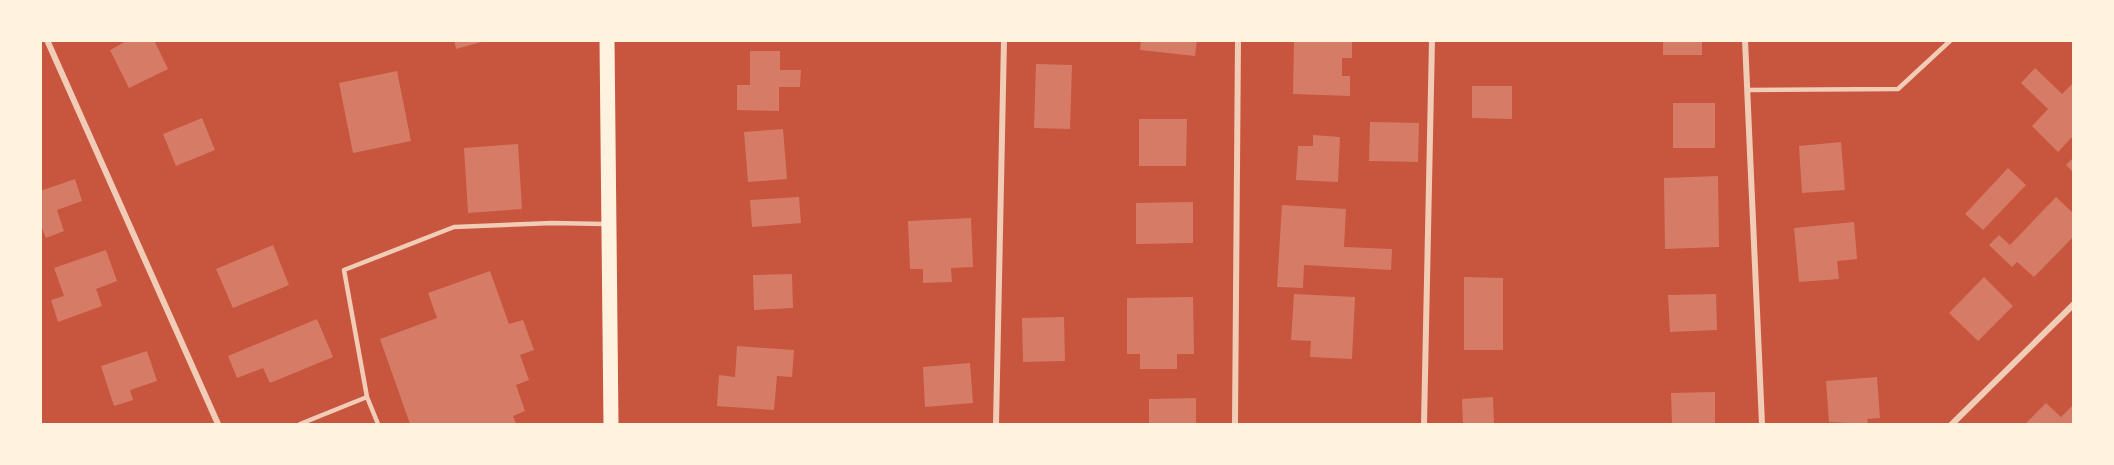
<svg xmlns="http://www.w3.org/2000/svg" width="2114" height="465" viewBox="0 0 2114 465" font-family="Spectral,serif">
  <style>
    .building { fill: #d67c66 }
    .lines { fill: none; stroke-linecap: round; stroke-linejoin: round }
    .service { stroke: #f1ccb7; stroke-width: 4.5 }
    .minor { stroke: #f1ccb7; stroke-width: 6 }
    .primary { stroke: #fff3e0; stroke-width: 15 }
  </style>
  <rect width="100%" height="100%" fill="#c8553d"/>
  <path class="building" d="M128,40H154L168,69L129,88L110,50Z
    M454,40H484L485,41L456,49Z
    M1141,40H1197L1195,56L1140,50Z
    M1294,40H1352V58H1342V76H1350V96L1293,94Z
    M1663,40H1702V55H1663Z
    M750,51H780V70H801L800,87H779V111L737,110V85H750Z
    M1036,64L1072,65L1070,129L1034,128Z
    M2035,68L2062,94L2074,82V135L2058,152L2032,126L2048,109L2021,83Z
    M397,71L411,141L353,153L339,83Z
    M1472,86H1512V119L1472,118Z
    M1673,103H1715V148H1673Z
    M202,118L215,150L176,166L163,134Z
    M1139,119H1187L1186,166H1139Z
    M1370,122L1419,123L1418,162L1369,161Z
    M783,129L787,179L748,182L744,132Z
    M1313,135L1340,137L1338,182L1296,180L1298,146H1313Z
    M1841,142L1845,190L1802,193L1799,146Z
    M518,144L522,209L468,213L464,148Z
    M2074,157V173L2066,165Z
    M2008,168L2026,185L1983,230L1965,214Z
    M1718,176L1719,247L1665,249L1664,178Z
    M75,179L82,201L57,210L64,231L46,238L40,223V191Z
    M799,197L801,223L752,227L750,200Z
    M2056,197L2074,214V236L2034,277L2017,262L2012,267L1989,245L1999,235L2010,245Z
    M1193,202V243L1136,244V203Z
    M1282,205L1346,209L1344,247L1392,249L1391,270L1304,265L1303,288L1277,287Z
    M971,218L973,267L951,268L952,282L923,283V269H910L908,221Z
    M1854,222L1857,259L1837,261L1839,279L1799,282L1794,228Z
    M273,245L289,285L233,308L216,269Z
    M106,250L117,281L96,289L102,306L58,322L51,300L64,296L54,268Z
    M490,271L509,324L523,320L534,350L520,355L529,380L516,385L525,411L513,416L516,424H410L380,339L437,318L428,293Z
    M792,274L793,308L754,310L753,275Z
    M1464,277L1503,278V350H1464Z
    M1984,277L2013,306L1978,341L1949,313Z
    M1294,294L1355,297L1352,359L1310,357L1311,341L1291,340Z
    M1716,294L1717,330L1670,332L1668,295Z
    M1193,297L1194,354H1177V369H1140V354H1127V298Z
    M1064,317L1065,361L1023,362L1022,318Z
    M317,319L333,357L270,383L263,368L237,378L228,356Z
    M737,346L794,350L792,377L777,376L774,410L717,406L719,375L735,377Z
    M147,351L157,381L130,390L133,400L114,406L101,366Z
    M970,363L973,403L925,407L923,367Z
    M1877,377L1880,418L1867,419L1868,424L1829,422L1826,381Z
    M1715,392V424H1672L1671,393Z
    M1493,397L1494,424H1463L1462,399Z
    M1196,398V424H1149V399Z
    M2046,403L2061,417L2074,404V424H2025Z"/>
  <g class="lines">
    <path class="service" d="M1748,90L1898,89L1951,40
      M300,424L367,397
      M378,424L367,397L344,270L454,227L552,223L605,224"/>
    <path class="minor" d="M47,40L218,424
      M1745,40L1762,424
      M996,424L1004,40
      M1235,424L1238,40
      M1424,424L1432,40
      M1952,424L2074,304"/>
    <path class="primary" d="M607,40L611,424"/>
  </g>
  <rect width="2114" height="465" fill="none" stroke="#fff3e0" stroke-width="84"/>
</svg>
